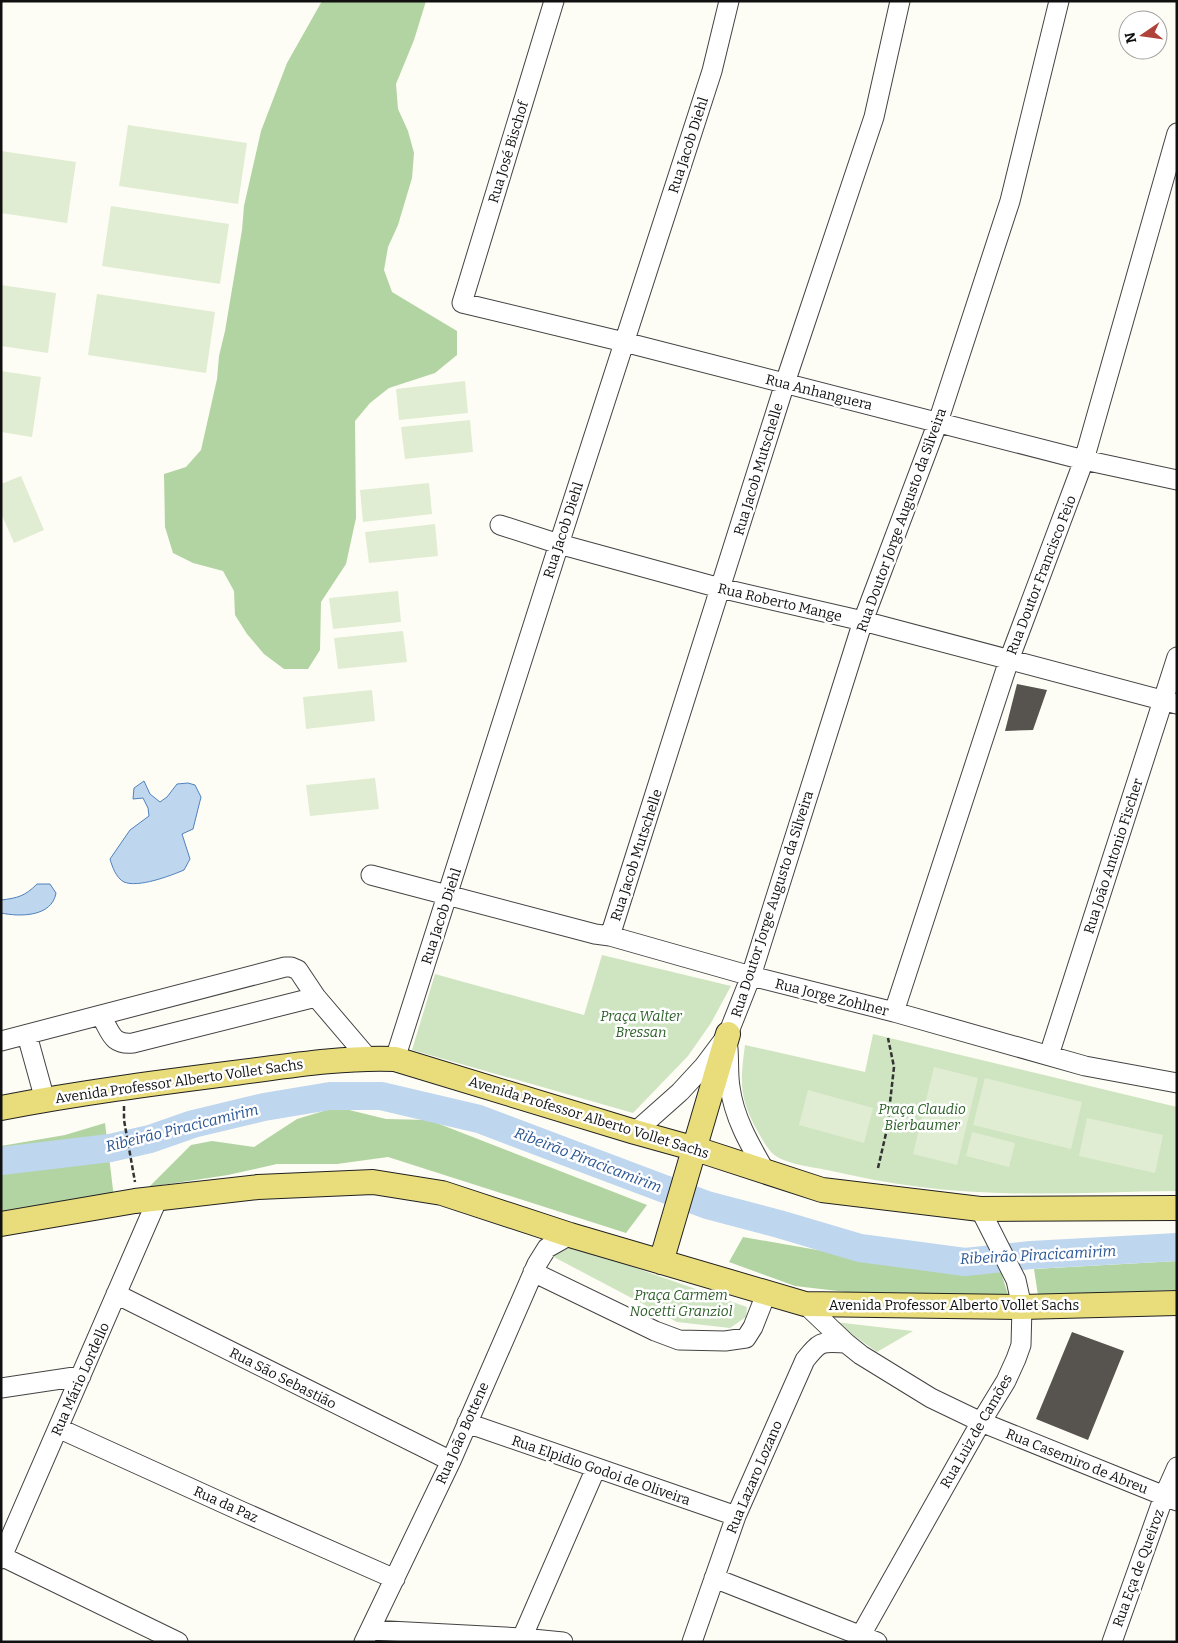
<svg xmlns="http://www.w3.org/2000/svg" width="1178" height="1643" viewBox="0 0 1178 1643" font-family="Bitter,serif">
  <style>
    .green { fill: #cfe5c1 }
    .forest { fill: #b2d4a2 }
    .pitch { fill: #e0edd2 }
    .water { fill: #bfd6ef; stroke: #4f82bd }
    .lines { fill: none; stroke-linecap: round; stroke-linejoin: round }
    .river { stroke: #bfd6ef; stroke-width: 28 }
    .building { fill: #57534e }
    .minor-casing { stroke: #434343; stroke-width: 21 }
    .major-casing { stroke: #212121; stroke-width: 26 }
    .path { stroke: #323232; stroke-width: 2.5; stroke-dasharray: 5 2.5; stroke-linecap: butt }
    .minor { stroke: #fff; stroke-width: 19 }
    .major { stroke: #e8dc7b; stroke-width: 24 }
    .labels { text-anchor: middle; stroke-width: 5; stroke-linejoin: round; paint-order: stroke }
    .street-label { font-size: 14px; fill: #101010; stroke: #fff }
    .park-label { font-size: 14px; font-style: italic; fill: #2c6028; stroke: #fff }
    .water-label { font-size: 15px; font-style: italic; fill: #285593; stroke: #fff }
  </style>
  <rect width="100%" height="100%" fill="#fefdf5"/>
  <path class="green" d="M602,955L731,986L711,1023L688,1056L633,1113L412,1050L435,974L584,1015Z
    M873,1034L1177,1107V1191C1092,1192 1005,1198 920,1187C889,1183 858,1177 827,1170C812,1167 785,1164 773,1154C767,1148 762,1139 758,1132C739,1098 740,1083 745,1045L865,1072Z
    M573,1246L747,1307L746,1317L730,1328L677,1322L552,1256Z
    M835,1322L913,1331L877,1352Z"/>
  <path class="forest" d="M322,1H426L414,40L396,84L398,109L408,131L414,153L412,178L398,225L388,247L384,270L392,292L457,331V355L435,373L389,388L370,403L355,421L356,518L346,564L321,602L320,650L308,669H284L264,654L247,634L235,615L234,591L223,571L193,563L173,553L165,527L164,474L186,467L201,450L217,379L219,356L225,331L242,230L244,206L261,131L287,63Z
    M337,1107L386,1119L429,1120L647,1205L626,1233L388,1157L337,1164H277L228,1175L149,1187L191,1145L212,1141L254,1147L297,1119Z
    M105,1123L114,1198L1,1218V1146L65,1135Z
    M743,1237L948,1273L1000,1269L1009,1298L855,1293L795,1286L729,1262Z
    M1177,1261V1290L1038,1295L1034,1269Z"/>
  <path class="pitch" d="M128,125L247,143L238,204L119,186Z
    M1,151L76,162L67,223L1,213Z
    M111,206L229,224L220,284L102,266Z
    M1,285L56,293L48,353L1,346Z
    M97,294L215,312L206,373L88,355Z
    M1,371L41,377L32,437L1,432Z
    M465,381L468,413L399,420L396,389Z
    M470,420L473,452L405,459L401,427Z
    M21,476L44,530L14,543L1,513V484Z
    M429,483L432,514L363,522L360,490Z
    M435,524L438,556L369,563L365,532Z
    M398,591L401,622L333,629L329,598Z
    M403,631L407,662L338,669L334,638Z
    M372,690L375,721L306,729L303,697Z
    M375,778L379,809L310,816L306,785Z
    M934,1067L978,1078L957,1165L913,1154Z
    M985,1078L1082,1102L1071,1149L973,1125Z
    M808,1090L873,1108L864,1143L799,1125Z
    M1087,1118L1163,1135L1155,1173L1079,1156Z
    M972,1132L1015,1143L1009,1167L966,1156Z"/>
  <path class="water" d="M144,781L150,794L160,802L167,797L177,784L188,783L195,785L201,797L193,829L182,834L190,859L184,870C170,876 138,888 124,882C116,878 112,866 110,859L130,830L149,816L148,808L143,798L133,799L134,788Z
    M37,884H50L56,893C52,917 20,917 1,913V900C18,898 25,896 37,884Z"/>
  <g class="lines">
    <path class="river" d="M1,1161L110,1148L150,1139L193,1124L264,1107L330,1096H381L479,1119L707,1205L779,1224L860,1248L965,1262L1031,1255L1177,1247"/>
  </g>
  <path class="building" d="M1017,684L1047,690L1033,730L1005,731Z
    M1072,1332L1124,1351L1088,1440L1036,1419Z"/>
  <g class="lines">
    <defs>
      <path id="minor" d="M554,1L462,303L624,342L1084,460L1177,480
        M500,525L559,544L720,588L863,621L1177,704
        M371,875L595,934L610,936L751,976L894,1012L1085,1066L1177,1083
        M610,936L785,383L874,117L900,1
        M894,1012L1009,660L1084,460L1177,133
        M101,1016C111,1032 111,1045 133,1043L316,997
        M27,1035L45,1100
        M1,1041L285,967H291L298,970L316,997L368,1058
        M728,1048C729,1061 728,1075 730,1087C734,1118 750,1145 765,1171
        M1049,1055L1177,657
        M395,1059L559,544L712,71L729,1
        M635,1132L680,1092L704,1066L728,1034L751,976L863,621L938,422L1010,201L1059,1
        M533,1272L655,1331L679,1340L725,1341L746,1338L753,1327L766,1294
        M116,1294L451,1461
        M805,1304L846,1343L861,1355L931,1398L981,1422L1177,1501
        M1,1388L81,1376
        M467,1423L736,1516
        M58,1428L243,1512L395,1579
        M1,1556L178,1642
        M1,1559L158,1198
        M714,1578L877,1642
        M370,1630L522,1638L563,1642
        M522,1638L596,1468
        M364,1642L451,1461L537,1264L547,1248L570,1235
        M692,1642L736,1516L805,1360C821,1340 821,1342 846,1343
        M857,1642L981,1422L1006,1381L1016,1359L1021,1345L1022,1307L1016,1280L980,1209
        M1112,1642L1164,1496L1177,1467"/>
      <path id="major" d="M1,1108C78,1093 156,1083 234,1073C288,1066 341,1057 395,1059L635,1132L696,1149L822,1190L980,1209L1177,1208
        M1,1224L135,1201L258,1187L373,1182L442,1193L570,1235L805,1304L1022,1307L1177,1303
        M661,1262L728,1034"/>
    </defs>
    <use href="#minor" class="minor-casing"/>
    <use href="#major" class="major-casing"/>
    <path class="path" d="M124,1106V1120L135,1182
      M878,1168L887,1129L894,1067L888,1038"/>
    <use href="#minor" class="minor"/>
    <use href="#major" class="major"/>
  </g>
  <g class="labels">
    <g class="street-label">
      <text transform="translate(688 145) rotate(-72)" y="5">Rua Jacob Diehl</text>
      <text transform="translate(508 152) rotate(-73)" y="5">Rua José Bischof</text>
      <text transform="translate(819 392) rotate(14)" y="5">Rua Anhanguera</text>
      <text transform="translate(758 469) rotate(-73)" y="5">Rua Jacob Mutschelle</text>
      <text transform="translate(901 520) rotate(-70)" y="5">Rua Doutor Jorge Augusto da Silveira</text>
      <text transform="translate(563 530) rotate(-72)" y="5">Rua Jacob Diehl</text>
      <text transform="translate(1041 575) rotate(-69)" y="5">Rua Doutor Francisco Feio</text>
      <text transform="translate(780 602) rotate(13)" y="5">Rua Roberto Mange</text>
      <text transform="translate(636 855) rotate(-72)" y="5">Rua Jacob Mutschelle</text>
      <text transform="translate(1113 856) rotate(-72)" y="5">Rua João Antonio Fischer</text>
      <text transform="translate(772 904) rotate(-72)" y="5">Rua Doutor Jorge Augusto da Silveira</text>
      <text transform="translate(441 916) rotate(-72)" y="5">Rua Jacob Diehl</text>
      <text transform="translate(832 997) rotate(14)" y="5">Rua Jorge Zohlner</text>
      <text transform="translate(179 1081) rotate(-8)" y="5">Avenida Professor Alberto Vollet Sachs</text>
      <text transform="translate(589 1117) rotate(17)" y="5">Avenida Professor Alberto Vollet Sachs</text>
      <text x="954" y="1310">Avenida Professor Alberto Vollet Sachs</text>
      <text transform="translate(283 1378) rotate(27)" y="5">Rua São Sebastião</text>
      <text transform="translate(80 1379) rotate(-66)" y="5">Rua Mário Lordello</text>
      <text transform="translate(976 1431) rotate(-60)" y="5">Rua Luiz de Camões</text>
      <text transform="translate(462 1433) rotate(-66)" y="5">Rua João Bottene</text>
      <text transform="translate(1077 1461) rotate(22)" y="5">Rua Casemiro de Abreu</text>
      <text transform="translate(601 1470) rotate(19)" y="5">Rua Elpidio Godoi de Oliveira</text>
      <text transform="translate(754 1477) rotate(-67)" y="5">Rua Lazaro Lozano</text>
      <text transform="translate(226 1504) rotate(24)" y="5">Rua da Paz</text>
      <text transform="translate(1138 1568) rotate(-70)" y="5">Rua Eça de Queiroz</text>
    </g>
    <g class="park-label">
      <text x="641" y="1021">Praça Walter<tspan x="641" dy="16">Bressan</tspan></text>
      <text x="922" y="1114">Praça Claudio<tspan x="922" dy="16">Bierbaumer</tspan></text>
      <text x="681" y="1300">Praça Carmem<tspan x="681" dy="16">Nocetti Granziol</tspan></text>
    </g>
    <g class="water-label">
      <text transform="translate(182 1128) rotate(-14)" y="5">Ribeirão Piracicamirim</text>
      <text transform="translate(588 1160) rotate(21)" y="5">Ribeirão Piracicamirim</text>
      <text transform="translate(1038 1255) rotate(-3)" y="5">Ribeirão Piracicamirim</text>
    </g>
  </g>
  <rect width="1178" height="1643" fill="none" stroke="#101010" stroke-width="5"/>
  <g transform="translate(1143 35) rotate(257)"><circle r="24" fill="#ffffff" stroke="#9f9f9f"/>
  <path d="M0-4L9 19L0 12L-9 19Z" fill="#af4339"/>
  <text y="-8" font-size="14" font-weight="bold" text-anchor="middle" fill="#101010">N</text>
  </g>
</svg>
